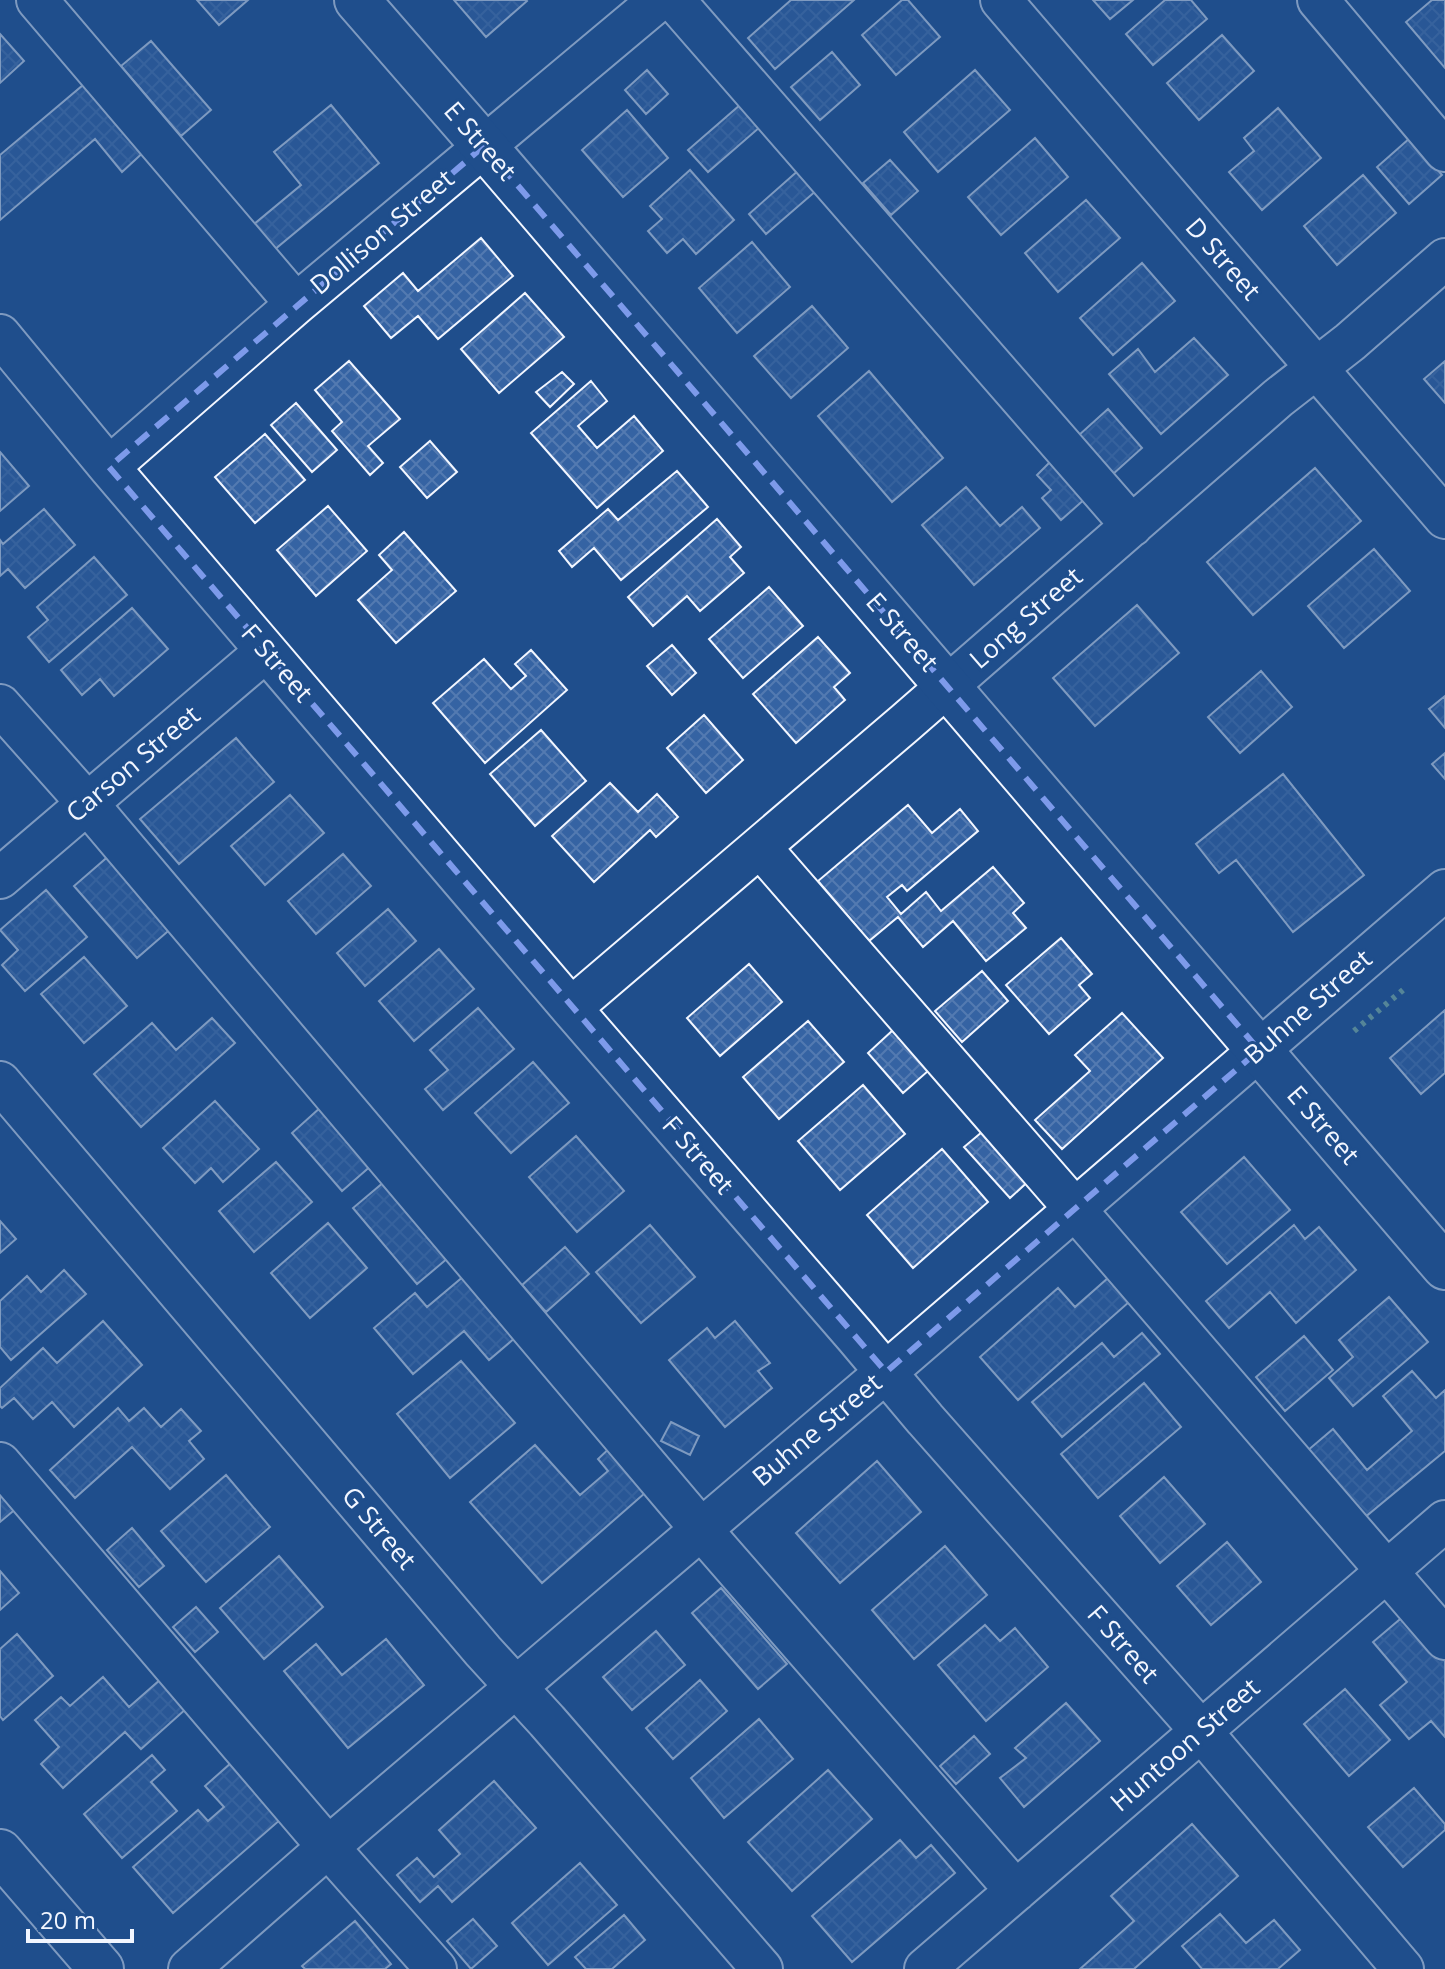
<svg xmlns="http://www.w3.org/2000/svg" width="1445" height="1969" viewBox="0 0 1445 1969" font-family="'Open Sans',sans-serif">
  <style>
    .building { fill: url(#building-cross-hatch); stroke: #f2f6ff; stroke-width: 2 }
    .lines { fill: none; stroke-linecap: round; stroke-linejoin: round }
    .minor-casing { stroke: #f2f6ff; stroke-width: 44 }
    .major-casing { stroke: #f2f6ff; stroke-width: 48 }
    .minor { stroke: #1f4e8c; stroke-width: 40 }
    .major { stroke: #1f4e8c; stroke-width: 44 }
    .hedge { stroke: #97c8a6; stroke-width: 6; stroke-dasharray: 4 6; stroke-linecap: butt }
    .marked { fill: none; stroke: #7d9aea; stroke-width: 6; stroke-dasharray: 16 10; stroke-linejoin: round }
    .labels { text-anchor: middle; stroke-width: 6; stroke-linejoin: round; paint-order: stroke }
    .street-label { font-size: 26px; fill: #f2f6ff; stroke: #1f4e8c }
  </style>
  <defs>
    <pattern id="building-cross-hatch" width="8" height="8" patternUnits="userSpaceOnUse" patternTransform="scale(2)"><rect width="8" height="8" fill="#3563a3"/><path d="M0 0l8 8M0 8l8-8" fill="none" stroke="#537ab1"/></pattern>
  </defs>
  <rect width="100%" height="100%" fill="#1f4e8c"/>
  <path class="building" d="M197,0H248L219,25Z
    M454,0H526L527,1L486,37Z
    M791,0H854L775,69L748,38Z
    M902,0H908L940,37L896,75L862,35Z
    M1093,0H1133L1110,19Z
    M1165,0H1191L1207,19L1153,65L1126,34Z
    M1432,0H1445V68L1406,22Z
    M0,34L24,61L0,83Z
    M1222,35L1254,71L1199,120L1167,83Z
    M151,41L211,110L181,136L121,66Z
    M832,52L860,85L820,120L791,87Z
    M647,70L668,94L646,114L625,90Z
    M975,70L1010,110L938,172L904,132Z
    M89,80L147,149L122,172L95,139L0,220V155Z
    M331,105L379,163L274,250L253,225L301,185L274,152Z
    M740,105L760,127L708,172L688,150Z
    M1278,108L1321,158L1262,210L1229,172L1254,151L1244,138Z
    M627,110L668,158L623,197L582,150Z
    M1035,138L1068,177L1001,235L968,197Z
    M1410,138L1442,175L1409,204L1377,167Z
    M890,160L918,191L891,215L863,183Z
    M800,169L817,190L766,234L749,214Z
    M690,170L734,220L696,254L683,239L667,253L648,231L662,219L650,206Z
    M1363,175L1396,213L1337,265L1304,226Z
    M1086,200L1120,238L1058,292L1025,253Z
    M481,238L513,276L438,339L418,316L391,338L364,306L403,273L418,291Z
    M752,242L790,287L737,333L699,288Z
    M1142,263L1175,301L1113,355L1080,318Z
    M525,293L564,337L499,393L461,349Z
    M812,306L848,348L791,398L754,356Z
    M1194,338L1228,375L1161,434L1109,374L1138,349L1155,372Z
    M349,361L400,419L368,446L383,463L370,475L332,431L342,422L315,390Z
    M1445,361V403L1424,379Z
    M869,371L943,458L892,502L818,416Z
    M562,372L574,384L550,407L536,392Z
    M591,381L607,401L578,426L597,448L634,416L663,451L597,508L531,433Z
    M296,403L337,450L312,472L271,425Z
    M1108,409L1142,448L1113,474L1079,435Z
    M265,434L305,480L255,523L215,477Z
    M430,441L457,472L427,498L400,467Z
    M0,452L29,486L0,511Z
    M1053,459L1086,498L1061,520L1042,498L1051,490L1037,475Z
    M1315,468L1361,521L1253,615L1207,562Z
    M677,471L708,507L621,580L594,548L572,567L559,551L608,509L618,520Z
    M966,487L1000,526L1022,507L1040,528L974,585L922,525Z
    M328,506L367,551L316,596L277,550Z
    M44,509L75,545L25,588L8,569L0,576V540L3,544Z
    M717,519L741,547L730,557L744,573L700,611L687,596L653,626L628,597Z
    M404,532L456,591L396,643L358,600L392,570L379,555Z
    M1374,549L1410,591L1344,648L1308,606Z
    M94,557L127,595L49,662L28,637L48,620L37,607Z
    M769,587L803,626L743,678L709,639Z
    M1137,605L1179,653L1095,726L1053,678Z
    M132,608L168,649L114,696L100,679L82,695L61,670Z
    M818,637L850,673L834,687L845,700L796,743L753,694Z
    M672,645L696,673L672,695L647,666Z
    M531,650L567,690L485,763L433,703L484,659L511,689L526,676L515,664Z
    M1261,671L1292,707L1240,753L1208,717Z
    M1445,696V728L1429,709Z
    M704,715L743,760L706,793L667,748Z
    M541,730L586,781L535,826L490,774Z
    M236,738L274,782L179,864L140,819Z
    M1445,753V779L1432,764Z
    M1283,774L1364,875L1293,932L1236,860L1219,873L1196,844Z
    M610,783L638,812L657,794L678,817L656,837L650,830L594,882L552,836Z
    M290,795L324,833L265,885L231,846Z
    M908,805L932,833L960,809L978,831L907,891L902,885L887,897L901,914L926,892L941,911L993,867L1024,903L1013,913L1026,928L986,961L953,921L923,947L898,917L869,941L818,881Z
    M111,854L174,926L137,958L74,886Z
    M343,854L371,886L316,934L288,901Z
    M46,890L87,937L25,991L2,965L18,950L0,930Z
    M388,909L416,941L365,986L337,953Z
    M1061,938L1092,974L1079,985L1090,998L1049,1034L1006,985Z
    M439,949L474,989L414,1041L379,1001Z
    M84,957L127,1006L84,1043L41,994Z
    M749,964L782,1002L720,1056L687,1018Z
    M982,971L1008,1001L962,1042L935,1011Z
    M478,1008L514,1049L443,1110L425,1089L448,1070L430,1050Z
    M1445,1010V1073L1421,1094L1390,1058Z
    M1122,1013L1163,1058L1062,1149L1035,1120L1090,1071L1075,1055Z
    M212,1018L235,1043L141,1127L94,1074L152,1023L176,1050Z
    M808,1021L844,1062L779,1119L743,1077Z
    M893,1030L928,1071L903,1093L868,1053Z
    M533,1062L569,1103L511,1153L475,1113Z
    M863,1085L905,1134L840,1190L798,1141Z
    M215,1101L259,1149L223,1182L211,1168L195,1183L163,1148Z
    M321,1107L372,1165L342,1191L292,1133Z
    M988,1127L1032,1178L1010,1198L964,1147Z
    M576,1136L624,1191L577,1232L529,1177Z
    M942,1149L988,1202L913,1268L867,1215Z
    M1244,1157L1290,1210L1227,1264L1181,1212Z
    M276,1162L312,1202L254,1252L219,1211Z
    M384,1182L448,1258L417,1284L353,1208Z
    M0,1221L16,1239L0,1253Z
    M328,1223L367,1268L310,1318L271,1273Z
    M650,1225L695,1277L641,1323L596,1272Z
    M1294,1225L1305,1239L1319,1227L1356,1270L1296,1323L1270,1292L1229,1328L1206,1301Z
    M565,1247L589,1274L546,1312L522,1285Z
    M64,1270L86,1294L11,1360L0,1347V1301L27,1276L41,1292Z
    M464,1276L516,1337L489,1360L464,1331L413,1374L374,1328L415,1293L427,1307Z
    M1108,1278L1129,1302L1018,1400L980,1357L1058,1288L1075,1307Z
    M1389,1297L1428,1342L1353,1406L1329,1378L1353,1357L1339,1340Z
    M103,1321L142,1365L74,1427L52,1402L33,1419L14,1398L2,1408L0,1406V1388L43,1348L57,1363Z
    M735,1321L770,1363L758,1371L772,1388L725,1427L669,1360L707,1328L715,1338Z
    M1142,1333L1160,1354L1062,1437L1032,1402L1102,1343L1114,1357Z
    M1304,1336L1333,1370L1285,1411L1256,1377Z
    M461,1361L515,1423L450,1478L397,1414Z
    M1412,1371L1436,1398L1445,1390V1451L1364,1518L1307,1451L1333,1429L1367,1470L1412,1431L1383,1396Z
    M1144,1383L1181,1427L1098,1498L1061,1454Z
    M118,1408L129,1421L144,1408L161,1427L181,1409L201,1431L189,1441L204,1459L170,1489L132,1447L75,1498L50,1470Z
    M671,1422L699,1436L690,1455L661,1441Z
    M615,1443L653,1486L542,1583L470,1502L535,1445L580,1495L608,1471L598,1459Z
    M877,1461L921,1512L840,1583L796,1533Z
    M0,1471L18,1507L0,1522Z
    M226,1475L270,1527L206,1582L161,1531Z
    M1164,1477L1205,1524L1160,1563L1120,1516Z
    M132,1528L164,1566L139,1587L107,1550Z
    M1227,1542L1261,1582L1211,1625L1177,1586Z
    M945,1546L987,1595L914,1659L872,1610Z
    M279,1556L323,1607L264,1659L220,1608Z
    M0,1571L19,1593L0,1610Z
    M721,1588L787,1664L758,1689L692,1613Z
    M196,1607L218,1632L195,1652L173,1627Z
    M1405,1615L1445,1661V1737L1431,1721L1409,1739L1380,1705L1407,1682L1373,1642Z
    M985,1625L1000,1641L1015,1628L1048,1667L986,1721L938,1665Z
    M656,1631L685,1665L632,1710L603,1677Z
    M17,1634L53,1676L3,1720L0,1716V1649Z
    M386,1639L424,1685L348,1748L284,1671L316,1644L342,1675Z
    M103,1677L129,1707L161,1679L187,1708L141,1749L125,1732L63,1788L41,1764L59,1747L35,1720L61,1697L70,1706Z
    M700,1680L727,1711L673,1759L646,1728Z
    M1345,1689L1390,1740L1349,1776L1304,1724Z
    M1066,1703L1100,1741L1024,1807L1000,1778L1026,1758L1015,1748Z
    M759,1719L793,1759L724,1818L691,1778Z
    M974,1736L990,1754L956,1784L940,1766Z
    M152,1755L165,1770L151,1782L177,1811L122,1858L84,1814Z
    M231,1763L281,1819L173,1913L133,1867L198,1810L208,1821L224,1807L205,1786Z
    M828,1770L872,1819L792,1891L748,1842Z
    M494,1781L536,1828L452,1902L438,1886L420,1902L397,1875L417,1858L434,1877L460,1854L439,1830Z
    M1414,1788L1445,1824V1830L1403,1867L1368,1827Z
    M1192,1824L1238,1876L1134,1969H1080L1134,1921L1111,1896Z
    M900,1840L916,1858L931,1845L955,1873L852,1962L812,1916Z
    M580,1863L617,1905L548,1965L512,1923Z
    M1220,1914L1246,1943L1274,1920L1300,1950L1278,1969H1202L1182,1946Z
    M624,1915L645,1940L612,1969H586L575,1957Z
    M473,1919L497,1946L471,1969L447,1941Z
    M355,1921L391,1964L385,1969H305L302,1966Z"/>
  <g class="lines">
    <defs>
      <path id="minor" d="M37,0L296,304
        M674,0L1132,526
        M1001,0L1445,518
        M1318,0L1445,151
        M0,335L109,467L571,1008L856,1337L925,1419L1201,1731L1403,1969
        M109,467L296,304L659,0
        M0,705L87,803L700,1528L1016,1891
        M760,847L1074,1208L1445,1639
        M0,878L266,651
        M571,1008L905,723L1278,398L1350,342L1445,259
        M0,1082L483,1651L547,1721L762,1969
        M0,1463L328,1847L436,1969
        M189,1969L328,1847L886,1372L1445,890
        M925,1969L1445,1521"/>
      <path id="major" d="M357,0L484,146L1445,1267
        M0,1852L101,1969"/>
    </defs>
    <use href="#minor" class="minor-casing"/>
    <use href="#major" class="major-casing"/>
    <use href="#minor" class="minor"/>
    <use href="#major" class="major"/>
    <path class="hedge" d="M1354,1031L1403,990"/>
  </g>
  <path d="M0 0H1445V1969H0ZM484,146L1259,1050L886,1372L109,467Z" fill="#1f4e8c" fill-opacity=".55" fill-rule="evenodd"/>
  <path class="marked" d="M484,146L1259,1050L886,1372L109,467Z"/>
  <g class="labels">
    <g class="street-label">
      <text transform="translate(480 141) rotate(49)" y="9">E Street</text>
      <text transform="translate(382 232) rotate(-40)" y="9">Dollison Street</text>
      <text transform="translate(1223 259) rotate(49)" y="9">D Street</text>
      <text transform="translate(1026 618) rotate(-41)" y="9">Long Street</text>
      <text transform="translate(902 632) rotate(49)" y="9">E Street</text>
      <text transform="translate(277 663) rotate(49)" y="9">F Street</text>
      <text transform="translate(133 764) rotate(-40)" y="9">Carson Street</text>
      <text transform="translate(1308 1007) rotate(-41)" y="9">Buhne Street</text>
      <text transform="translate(1323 1125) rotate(49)" y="9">E Street</text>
      <text transform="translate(698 1155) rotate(49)" y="9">F Street</text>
      <text transform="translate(817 1430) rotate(-40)" y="9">Buhne Street</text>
      <text transform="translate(379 1528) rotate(50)" y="9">G Street</text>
      <text transform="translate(1123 1644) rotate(49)" y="9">F Street</text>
      <text transform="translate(1185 1745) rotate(-41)" y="9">Huntoon Street</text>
    </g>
  </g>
  <path d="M28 1929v12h104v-12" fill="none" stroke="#f2f6ff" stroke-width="4"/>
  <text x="40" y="1929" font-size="24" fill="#f2f6ff" stroke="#1f4e8c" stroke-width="6" paint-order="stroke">20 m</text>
</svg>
